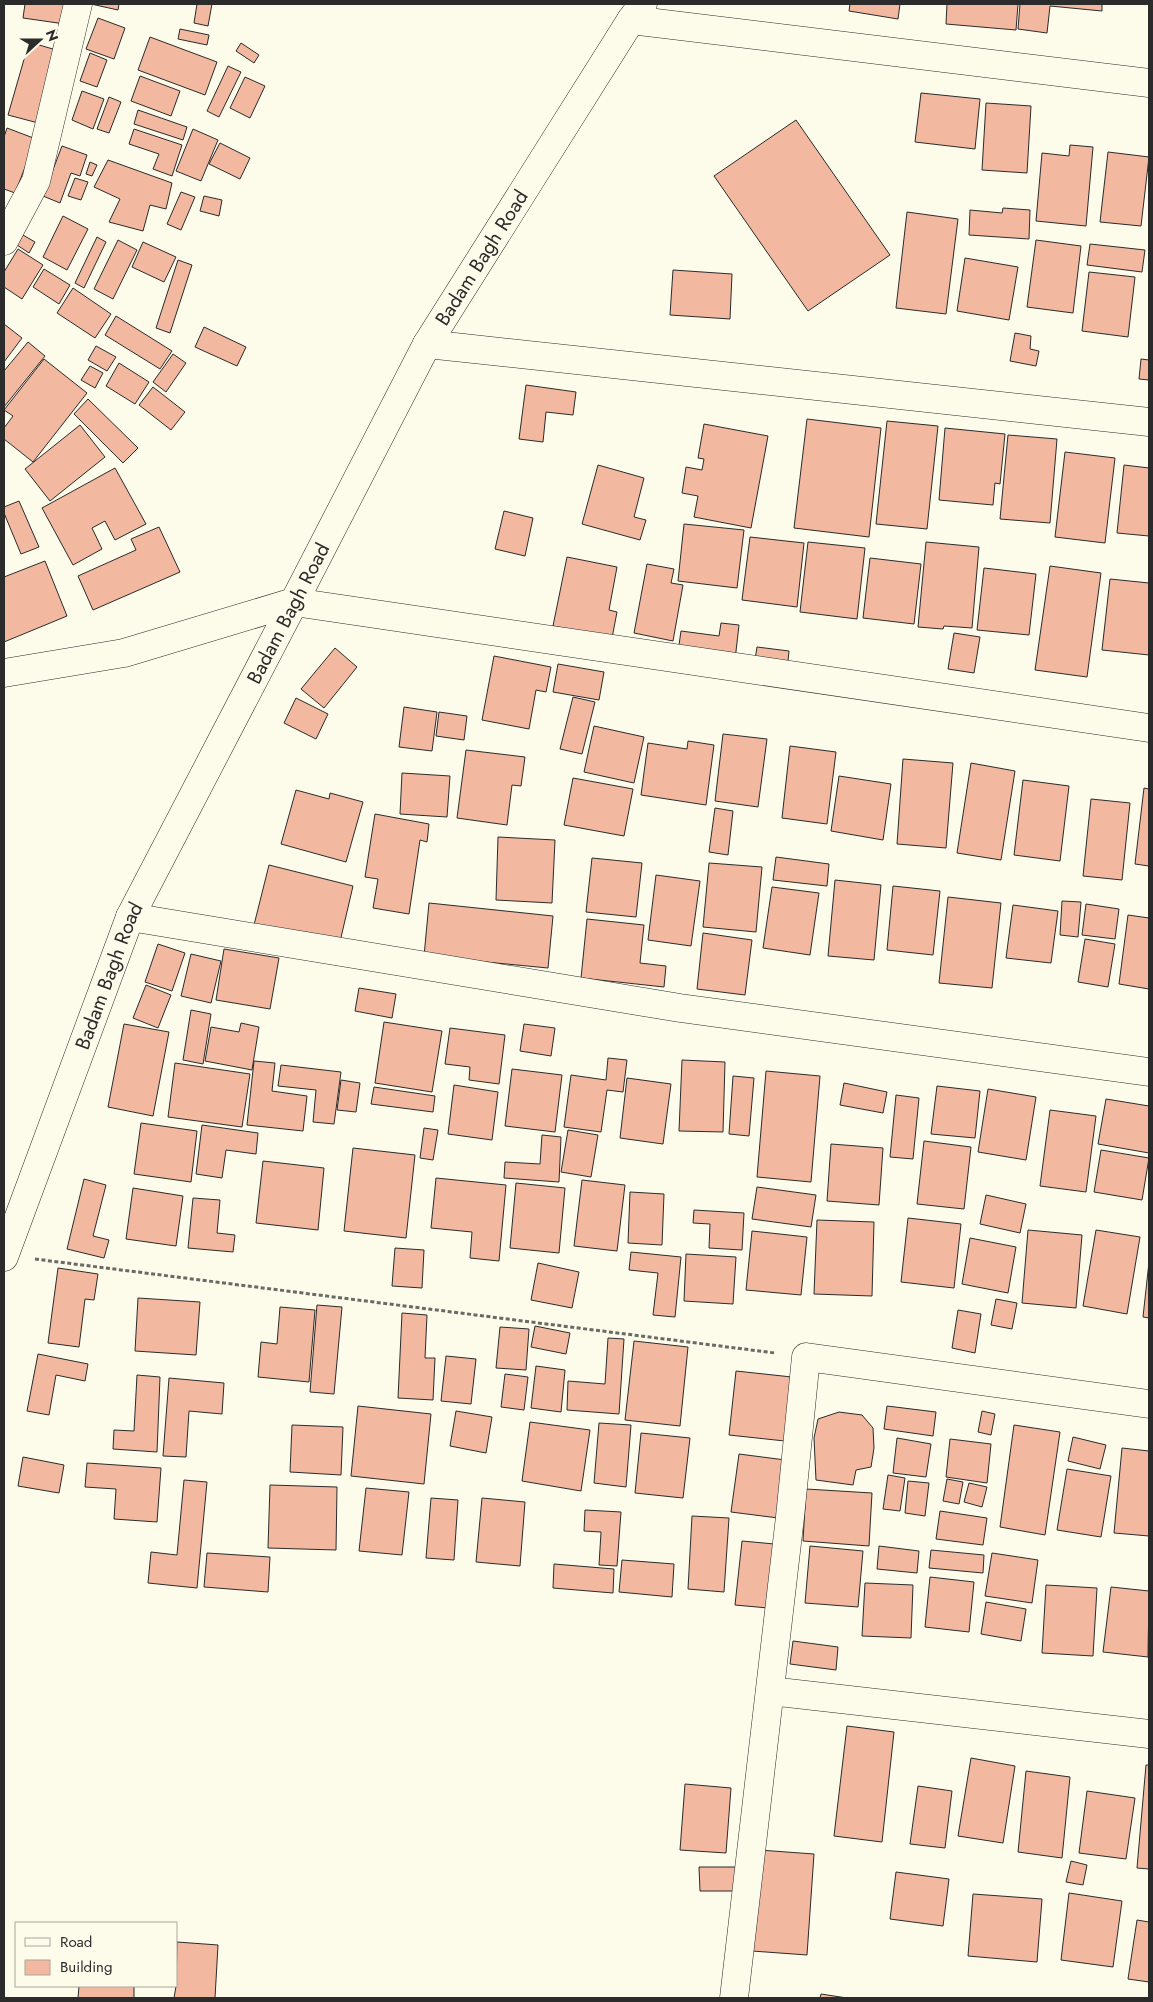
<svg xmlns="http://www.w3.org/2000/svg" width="1153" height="2002" viewBox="0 0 1153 2002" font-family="Jost,sans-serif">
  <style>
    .building { fill: #f2b8a0; stroke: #2b2b2b }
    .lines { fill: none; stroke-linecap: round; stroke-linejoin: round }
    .minor-casing { stroke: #2b2b2b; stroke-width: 29 }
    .primary-casing { stroke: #2b2b2b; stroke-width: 29 }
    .path { stroke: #6a6964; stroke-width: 3; stroke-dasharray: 4 2.5; stroke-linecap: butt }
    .minor { stroke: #fdfbea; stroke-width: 28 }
    .primary { stroke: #fdfbea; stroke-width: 28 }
    .labels { text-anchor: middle; stroke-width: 4; stroke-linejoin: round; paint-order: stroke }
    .street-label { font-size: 20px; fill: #2b2b2b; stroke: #fdfbea }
  </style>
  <rect width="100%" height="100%" fill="#fdfbea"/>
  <path class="building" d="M25,4H68L65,24L23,18Z
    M91,4H119L118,10Z
    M197,4H212L208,26L194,23Z
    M850,4H900L898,19L849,11Z
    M947,4H1018L1016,30L946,24Z
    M1020,4H1102V11L1050,6L1047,33L1018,29Z
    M98,18L125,28L114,59L86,49Z
    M180,29L209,35L207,45L178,39Z
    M150,37L217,62L205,95L138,70Z
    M29,42L63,52L42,124L8,115Z
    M241,43L259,55L254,63L236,51Z
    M90,53L107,60L97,87L80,81Z
    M228,66L241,72L219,117L207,111Z
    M140,76L180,91L171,116L131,101Z
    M245,77L265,86L250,118L230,108Z
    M82,91L104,99L93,129L72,120Z
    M921,93L980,99L975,149L915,142Z
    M109,97L121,102L109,133L97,129Z
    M986,103L1031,106L1027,173L982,170Z
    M138,110L187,127L183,140L134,124Z
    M796,120L890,255L808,311L714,176Z
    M7,128L36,139L15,193L4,189V137Z
    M134,129L182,145L172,176L153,169L159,154L129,144Z
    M193,129L218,140L201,181L176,171Z
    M220,143L250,158L240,179L209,164Z
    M1070,145L1093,147L1086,226L1036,221L1042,153L1069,156Z
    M62,146L87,155L80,176L71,173L60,203L43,196Z
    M1108,152L1149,157L1141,226L1100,222Z
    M108,160L172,183L166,209L150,205L143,231L109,222L120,199L94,187Z
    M90,162L97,165L92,176L86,174Z
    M75,178L88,182L81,200L68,196Z
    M181,192L195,197L181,230L167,224Z
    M204,196L222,200L219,216L200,211Z
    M1003,208L1030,210L1029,239L969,235L970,210L1002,213Z
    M907,212L958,219L946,314L896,308Z
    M63,216L88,229L67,270L43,257Z
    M23,235L35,242L29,253L17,245Z
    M97,237L106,242L84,288L75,283Z
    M118,240L137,250L113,299L94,289Z
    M1036,240L1081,246L1073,313L1027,307Z
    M143,242L176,257L164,282L132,267Z
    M1090,244L1145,250L1142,272L1087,265Z
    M18,249L43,265L22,299L4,287V272Z
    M965,258L1018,267L1009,320L957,311Z
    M178,260L192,265L170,333L156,328Z
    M44,269L70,285L59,304L33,287Z
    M673,270L732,274L730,319L670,315Z
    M1089,272L1135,277L1128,337L1082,331Z
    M73,288L111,314L95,338L57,313Z
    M116,316L172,351L160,369L105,335Z
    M4,324L22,338L4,362Z
    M204,327L246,347L237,366L195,347Z
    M1015,333L1031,336L1030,349L1039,351L1036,366L1010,361Z
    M28,342L45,356L4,407V371Z
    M96,346L116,357L107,371L88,360Z
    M173,354L186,363L166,392L153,382Z
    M44,359L87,393L33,462L4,439V428L13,416L4,410Z
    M1141,359L1149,360V380L1139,379Z
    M119,363L149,382L135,404L106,386Z
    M90,366L103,373L95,388L81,380Z
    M526,385L576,392L573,415L546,412L543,442L519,439Z
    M153,387L185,412L171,430L139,405Z
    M88,399L138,448L123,463L74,414Z
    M807,419L881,428L869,537L794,528Z
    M887,421L938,426L927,529L876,524Z
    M704,424L768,436L751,528L694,517L698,496L682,493L686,467L702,470L704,459L698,458Z
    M80,425L105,457L50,501L25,469Z
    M945,428L1005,434L1000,484L995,483L993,505L939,500Z
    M1008,435L1057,439L1050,523L1000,519Z
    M1065,452L1115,458L1105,543L1055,537Z
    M598,465L644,478L634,517L646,520L640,540L582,524Z
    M1124,465L1149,468V536L1117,533Z
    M115,468L146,524L115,540L105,521L92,528L102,549L73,565L42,508Z
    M19,501L39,547L21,554L4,513V507Z
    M504,511L533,518L525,556L495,549Z
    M684,524L744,530L737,588L678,581Z
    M159,527L180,572L93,610L78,576L136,550L131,539Z
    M750,537L804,543L797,607L742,600Z
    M808,542L865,548L857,619L800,612Z
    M926,542L979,547L972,628L944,626L943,629L918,627Z
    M567,557L617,567L609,610L617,612L612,638L553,626Z
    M870,558L921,564L914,624L863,618Z
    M45,561L67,616L4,642V577Z
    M647,564L674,569L671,583L683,585L673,641L634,633Z
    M1050,566L1101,573L1087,677L1035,670Z
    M984,568L1036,574L1029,635L977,630Z
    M1110,579L1149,583V655L1102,650Z
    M721,623L739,625L735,660L678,652L681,631L719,636Z
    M954,633L980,637L974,673L948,669Z
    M757,647L789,651L787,671L754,666Z
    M335,648L357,667L324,708L301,689Z
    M494,656L551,667L546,692L536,690L529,729L482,720Z
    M558,664L604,672L599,700L553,692Z
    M573,697L595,702L582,754L560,749Z
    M296,698L328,714L316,739L284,723Z
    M404,707L437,712L432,751L399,747Z
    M439,712L467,716L464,740L436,736Z
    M594,726L644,737L634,783L584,772Z
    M723,734L767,739L758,807L715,801Z
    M688,741L714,745L706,805L641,795L648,743L687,749Z
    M790,746L836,752L827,824L782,818Z
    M466,750L525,757L521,786L512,785L507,825L457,818Z
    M903,759L953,763L946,848L897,844Z
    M971,763L1015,771L1001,860L957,853Z
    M402,773L450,776L447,817L400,814Z
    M839,776L891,784L883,840L831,831Z
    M573,778L633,789L624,836L564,825Z
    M1023,780L1069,786L1060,861L1014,855Z
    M1144,788L1149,789V866L1135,864Z
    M296,790L329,799L330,793L363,802L346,862L281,844Z
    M1091,799L1130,803L1122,880L1083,876Z
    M715,808L733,811L728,855L709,852Z
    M375,814L429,824L427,842L420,840L409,914L373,908L378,879L365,877Z
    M498,837L555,840L552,903L496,900Z
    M776,857L829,864L827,886L773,880Z
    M592,858L642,863L636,917L586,912Z
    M709,863L762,867L756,932L703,927Z
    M269,865L353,886L339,946L254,925Z
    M656,875L700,881L691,946L648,940Z
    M835,880L881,885L874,960L828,956Z
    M893,886L940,891L933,955L887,950Z
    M772,887L819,893L810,955L763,948Z
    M948,897L1001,903L992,988L939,983Z
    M1062,901L1081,902L1078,937L1060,935Z
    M429,903L553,916L548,968L424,956Z
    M1086,904L1119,909L1115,939L1082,935Z
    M1013,905L1058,911L1051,963L1006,958Z
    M1128,915L1149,918V989L1119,984Z
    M587,919L644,925L640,963L666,966L664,987L581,978Z
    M703,933L752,940L745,995L697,989Z
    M1085,939L1115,944L1108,987L1078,982Z
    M158,944L185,953L172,991L145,982Z
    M224,949L279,958L270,1009L216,1000Z
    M191,954L221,961L211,1003L181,996Z
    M146,985L171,995L158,1028L133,1018Z
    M359,988L396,994L392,1018L355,1011Z
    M191,1010L211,1014L203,1064L183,1060Z
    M384,1022L442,1031L432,1092L375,1083Z
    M241,1023L259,1027L252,1070L205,1061L211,1027L239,1032Z
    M124,1024L169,1032L153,1116L108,1107Z
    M524,1024L555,1028L551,1056L520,1051Z
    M450,1028L505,1035L499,1084L469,1080L470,1067L445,1064Z
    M608,1058L627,1060L623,1092L607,1090L601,1132L564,1127L571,1075L606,1080Z
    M682,1060L725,1062L723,1132L679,1131Z
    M254,1061L275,1063L272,1091L307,1096L303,1131L247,1125Z
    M175,1063L250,1074L242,1127L168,1117Z
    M281,1065L341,1072L334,1124L313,1122L316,1090L278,1086Z
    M512,1069L562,1075L555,1132L505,1126Z
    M766,1071L820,1076L811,1182L757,1177Z
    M733,1076L754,1078L749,1136L729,1134Z
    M627,1078L671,1084L663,1144L620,1138Z
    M341,1080L360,1083L356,1112L337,1110Z
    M844,1083L887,1092L883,1113L840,1105Z
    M454,1085L498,1092L492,1140L448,1134Z
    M937,1086L980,1091L975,1138L931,1134Z
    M374,1087L435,1096L433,1112L371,1104Z
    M988,1089L1036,1097L1026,1160L978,1152Z
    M896,1095L919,1098L913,1159L890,1157Z
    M1106,1099L1149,1106V1153L1098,1144Z
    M1050,1110L1096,1116L1086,1192L1040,1186Z
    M141,1123L197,1131L191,1182L134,1174Z
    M202,1125L258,1133L256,1154L226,1150L222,1178L196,1174Z
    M424,1128L438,1130L433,1160L420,1158Z
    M568,1130L598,1135L591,1177L561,1172Z
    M542,1135L561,1137L559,1182L504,1178L505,1162L540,1164Z
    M924,1141L971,1147L964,1209L917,1204Z
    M831,1144L883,1148L879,1205L827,1201Z
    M353,1148L415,1155L406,1238L344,1231Z
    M1101,1150L1149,1158L1142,1200L1094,1192Z
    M263,1161L324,1168L318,1230L256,1223Z
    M436,1178L506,1185L499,1261L470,1258L472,1232L431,1228Z
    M84,1179L106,1185L93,1236L109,1240L104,1258L67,1249Z
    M582,1180L625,1185L617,1251L574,1246Z
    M516,1183L565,1188L559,1253L510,1248Z
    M757,1187L816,1195L811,1227L752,1219Z
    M133,1188L183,1196L176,1246L126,1239Z
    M630,1192L664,1194L662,1245L628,1243Z
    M986,1195L1026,1204L1020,1233L980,1224Z
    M193,1198L220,1200L217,1233L235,1235L233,1252L188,1248Z
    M694,1210L744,1213L742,1250L709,1248L710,1224L693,1223Z
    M908,1218L961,1224L954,1288L901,1282Z
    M817,1220L874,1222L872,1296L814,1294Z
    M1028,1230L1082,1235L1076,1308L1022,1303Z
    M1096,1230L1140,1237L1127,1314L1083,1306Z
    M752,1231L807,1237L801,1295L746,1290Z
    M970,1238L1016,1247L1008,1293L962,1284Z
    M395,1248L424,1250L422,1288L392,1286Z
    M631,1252L681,1257L675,1317L653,1315L658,1273L629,1270Z
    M686,1254L736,1257L733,1304L684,1301Z
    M1149,1262V1318L1143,1317Z
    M538,1263L579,1272L572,1308L531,1300Z
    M58,1268L98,1274L94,1300L85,1299L79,1347L48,1343Z
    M138,1298L200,1302L196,1355L135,1351Z
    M996,1299L1017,1303L1012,1329L991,1325Z
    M317,1305L342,1307L334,1394L310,1392Z
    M280,1307L315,1310L309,1382L258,1377L261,1342L277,1344Z
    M958,1310L981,1314L975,1353L952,1348Z
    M402,1313L427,1315L425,1358H435L433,1400L398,1398Z
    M535,1326L570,1333L566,1354L531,1347Z
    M500,1327L529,1329L526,1370L496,1368Z
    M608,1338L624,1339L619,1414L567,1410L568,1381L605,1384Z
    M634,1341L688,1347L680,1426L625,1420Z
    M38,1354L88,1364L85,1381L56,1375L49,1415L27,1411Z
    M446,1356L476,1359L471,1404L441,1401Z
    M536,1366L565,1370L561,1412L531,1408Z
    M736,1371L801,1378L794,1442L729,1435Z
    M505,1374L528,1377L524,1410L501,1407Z
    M137,1375L160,1377L157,1452L113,1449L114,1430L134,1431Z
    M169,1378L224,1383L222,1414L189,1411L186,1457L163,1456Z
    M358,1406L431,1414L424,1484L351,1476Z
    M887,1406L936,1412L933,1436L884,1429Z
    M456,1411L492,1417L486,1453L450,1446Z
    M982,1411L995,1414L991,1435L978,1432Z
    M839,1412L862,1415L873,1428L874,1448L871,1467L856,1470L853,1485L816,1480L814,1438L818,1419Z
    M530,1422L590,1430L581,1491L522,1481Z
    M599,1423L631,1425L626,1487L594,1483Z
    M292,1425L343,1427L341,1475L290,1472Z
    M1014,1425L1060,1432L1045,1535L1000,1527Z
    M641,1433L690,1438L683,1498L635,1493Z
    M1073,1437L1106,1445L1100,1469L1068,1461Z
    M897,1438L931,1444L926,1477L893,1473Z
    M950,1439L991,1444L987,1483L946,1477Z
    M1122,1448L1149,1451V1536L1114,1533Z
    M739,1454L793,1461L786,1519L731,1512Z
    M23,1457L64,1465L59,1493L18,1486Z
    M87,1463L161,1468L157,1522L114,1519L116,1489L85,1487Z
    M1067,1469L1111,1476L1101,1537L1057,1530Z
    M888,1475L905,1478L900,1511L883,1509Z
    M947,1479L963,1482L959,1504L943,1501Z
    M184,1480L207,1482L197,1588L148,1583L151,1552L177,1555Z
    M908,1481L929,1483L925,1516L905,1513Z
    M969,1483L987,1487L982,1507L964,1502Z
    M270,1485L337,1487L336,1550L268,1548Z
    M366,1488L409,1492L402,1555L359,1551Z
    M806,1489L872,1493L869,1546L803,1541Z
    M431,1498L458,1500L454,1560L426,1558Z
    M482,1498L525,1502L520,1566L476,1562Z
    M585,1510L621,1512L617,1566L599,1565L601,1532L584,1531Z
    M940,1511L987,1518L983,1545L936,1539Z
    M692,1516L729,1518L724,1592L688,1589Z
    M742,1541L785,1545L779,1609L735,1605Z
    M810,1546L863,1551L858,1607L805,1603Z
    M879,1546L919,1551L917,1573L877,1569Z
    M931,1550L984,1555L983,1573L929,1568Z
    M207,1553L270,1557L268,1592L204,1587Z
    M992,1553L1038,1560L1032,1603L985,1596Z
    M622,1560L674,1564L672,1597L619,1592Z
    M554,1564L614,1569L613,1593L553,1588Z
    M930,1577L974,1582L969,1632L925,1627Z
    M865,1583L913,1585L911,1638L862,1636Z
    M1046,1585L1097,1588L1093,1656L1042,1653Z
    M1111,1587L1149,1591L1148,1657L1103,1652Z
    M986,1602L1026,1609L1021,1641L981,1634Z
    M793,1641L838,1647L836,1670L790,1664Z
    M847,1726L894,1732L882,1842L834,1836Z
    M971,1758L1015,1766L1003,1843L958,1836Z
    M1146,1765H1149V1869L1137,1868Z
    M1026,1771L1070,1777L1062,1858L1018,1852Z
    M685,1784L731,1788L726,1853L680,1850Z
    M918,1786L952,1791L945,1848L910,1844Z
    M1087,1791L1135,1798L1126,1859L1079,1853Z
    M759,1850L814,1854L807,1955L752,1951Z
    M1071,1861L1087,1865L1083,1885L1066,1882Z
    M699,1867H743V1891H700Z
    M896,1872L949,1879L943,1926L890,1919Z
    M1069,1893L1122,1901L1113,1967L1061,1960Z
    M973,1894L1042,1899L1037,1962L968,1956Z
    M1137,1920L1149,1922V1982L1128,1979Z
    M177,1942L218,1945L215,1998H174L176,1986Z
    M79,1986H134V1998H78Z
    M821,1994L847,1998H820Z"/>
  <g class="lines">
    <defs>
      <path id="minor" d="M631,20L1149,83
        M4,241L36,181L78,4
        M427,344L1149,422
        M4,673L124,653L294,602L1149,728
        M130,917L680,1008L1149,1072
        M770,1691L1149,1734
        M734,1998L790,1517L806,1357L1149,1404"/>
      <g id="primary">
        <path id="s1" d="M4,1257L130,917L294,602L427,344L631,20L643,4"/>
      </g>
    </defs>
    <use href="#minor" class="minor-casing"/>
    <use href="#primary" class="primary-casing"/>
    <path class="path" d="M35,1259L775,1353"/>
    <use href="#minor" class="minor"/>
    <use href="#primary" class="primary"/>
  </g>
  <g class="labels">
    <g class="street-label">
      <text dy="7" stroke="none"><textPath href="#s1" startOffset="1110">Badam Bagh Road</textPath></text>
      <text dy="7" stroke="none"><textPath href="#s1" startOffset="705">Badam Bagh Road</textPath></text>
      <text dy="7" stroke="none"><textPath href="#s1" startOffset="300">Badam Bagh Road</textPath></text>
    </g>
  </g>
  <rect width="1153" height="2002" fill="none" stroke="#2b2b2b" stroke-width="10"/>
  <rect x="15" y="1922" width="162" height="65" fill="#fdfbea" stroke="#a9a89e"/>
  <rect x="25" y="1938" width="25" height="8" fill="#fdfbea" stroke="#a9a89e"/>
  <text x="60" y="1947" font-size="15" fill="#2b2b2b">Road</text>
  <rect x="25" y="1960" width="25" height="15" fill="#f2b8a0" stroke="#a9a89e"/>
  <text x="60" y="1972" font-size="15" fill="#2b2b2b">Building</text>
  <g transform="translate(40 40) rotate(69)" stroke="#fdfbea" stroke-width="4" paint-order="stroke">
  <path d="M0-4L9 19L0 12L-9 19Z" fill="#2b2b2b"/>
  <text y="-8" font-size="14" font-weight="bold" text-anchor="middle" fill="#2b2b2b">N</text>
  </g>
</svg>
